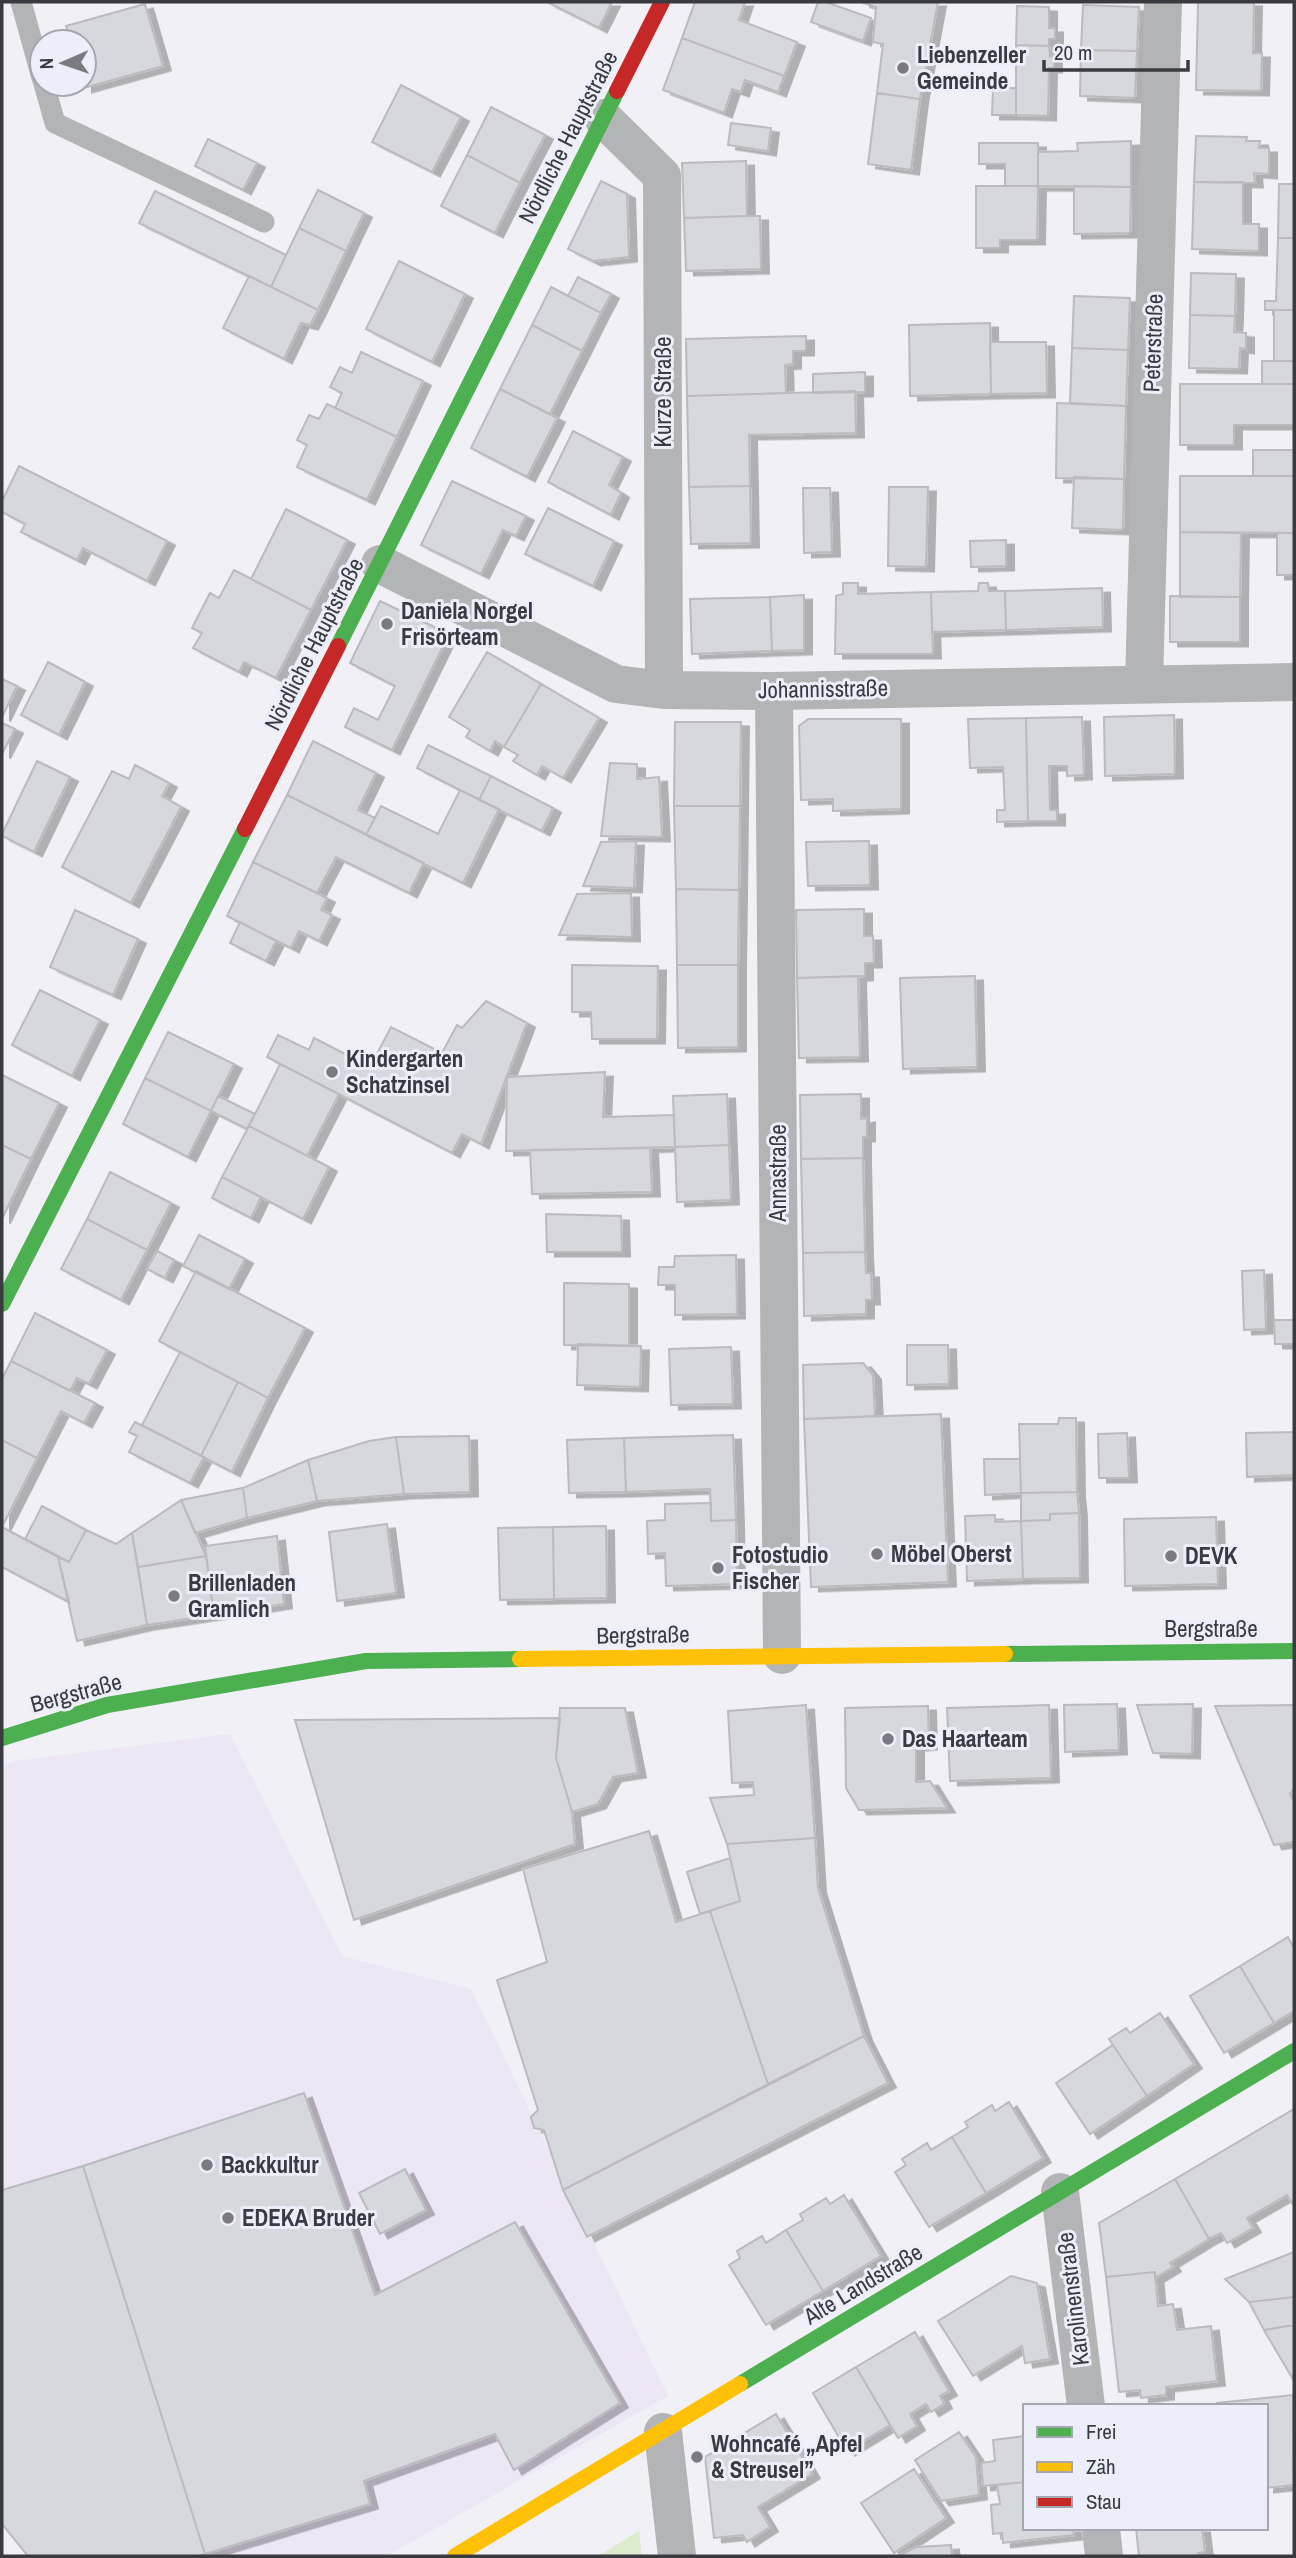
<svg xmlns="http://www.w3.org/2000/svg" width="1296" height="2558" viewBox="0 0 1296 2558" font-family="'Archivo Narrow',sans-serif">
  <style>
    .commercial { fill: #ede7f5 }
    .green { fill: #dceccc }
    .building { fill: #d7d8dd; stroke: #bababf; stroke-width: 2; filter: url(#shadow) }
    .lines { fill: none; stroke-linecap: round; stroke-linejoin: round }
    .lane { stroke: #b3b4b5; stroke-width: 21 }
    .street { stroke: #b3b4b5; stroke-width: 38 }
    .fast { stroke: #4caf50; stroke-width: 16 }
    .slow { stroke: #ffc107; stroke-width: 16 }
    .jam { stroke: #c62828; stroke-width: 16 }
    .poi-dot { fill: #7a7a80; stroke: #eceefa; stroke-width: 2.5 }
    .labels { text-anchor: middle; stroke-width: 6; stroke-linejoin: round; paint-order: stroke }
    .poi-label { font-size: 23px; font-weight: bold; fill: #3a3b40; stroke: #eceefa; text-anchor: start }
    .street-label { font-size: 23px; fill: #3a3b40; stroke: #eceefa }
  </style>
  <defs>
    <filter id="shadow"><feDropShadow dx="8" dy="4.5" stdDeviation="0" flood-color="#0004"/></filter>
  </defs>
  <rect width="100%" height="100%" fill="#f0f0f6"/>
  <path class="commercial" d="M230,1734L342,1956L471,1989L668,2396L387,2556H26L2,2526V1767L15,1761Z"/>
  <path class="green" d="M639,2531L642,2556H598Z"/>
  <path class="building" d="M547,2H612L599,28Z
    M695,2H745L739,20L797,42L784,76L682,38Z
    M818,2H826L871,18L863,41L811,22Z
    M861,2H938L920,99L877,93L883,44L873,42L876,7Z
    M1198,2H1254L1253,53H1262L1261,91L1196,90Z
    M145,4L163,66L84,88V42H71L66,26Z
    M1083,5L1139,7L1137,51L1081,50Z
    M1017,6L1049,7V28H1055V39H1049V46L1016,45Z
    M682,38L784,76L778,92L745,80L741,92L732,89L724,113L663,90Z
    M1016,45L1049,46L1050,57L1054,56V68H1049L1048,116L1016,115Z
    M1081,50L1137,51L1135,98L1080,96Z
    M401,85L461,117L432,172L372,142Z
    M993,88H1016V115H992Z
    M877,93L920,99L911,170L868,164Z
    M491,107L545,135L520,183L467,155Z
    M731,123L771,128L768,151L728,145Z
    M1196,136L1247,137L1246,141H1260L1259,148H1269V174L1254,173L1255,183L1194,182Z
    M208,139L257,163L243,190L195,166Z
    M1131,141V187L1038,186V152L1078,151L1077,143Z
    M979,143H1038V186H1005V164H979Z
    M467,155L520,183L495,233L441,206Z
    M746,161L747,216L684,218L682,163Z
    M601,181L627,194L629,257L593,261L568,249Z
    M1194,182H1243V224H1259V251L1192,249Z
    M1279,184H1294V238H1278Z
    M976,186H1038L1037,240H1000V248H976Z
    M1074,186L1131,187L1130,233L1074,234Z
    M318,190L364,213L346,251L299,228Z
    M155,191L286,255L271,287L139,223Z
    M747,216H760L761,269L686,271L684,218Z
    M299,228L346,251L318,310L271,287Z
    M1278,238H1294V310H1265V301H1276Z
    M399,261L465,294L432,362L366,329Z
    M1191,273L1236,274L1235,316L1190,315Z
    M249,276L318,310L310,325L301,323L284,359L223,328Z
    M578,277L611,294L601,313L568,296Z
    M551,287L601,313L582,351L532,325Z
    M1074,296L1130,298L1128,350L1072,348Z
    M1274,310H1294V361H1274Z
    M1190,315L1235,316L1234,332L1246,333V349L1240,348L1239,369L1189,368Z
    M990,323L991,394L910,396L909,325Z
    M532,325L582,351L550,414L500,389Z
    M806,336V351H793V364L785,365L786,393L687,396L686,339Z
    M990,342H1046L1047,393L991,394Z
    M1072,348L1128,350L1126,406L1070,403Z
    M361,352L423,381L397,437L335,408L342,393L330,387L340,367L352,373Z
    M1262,361H1294V384H1262Z
    M865,372V392L813,393V374Z
    M1180,384H1294V425H1234V445H1180Z
    M500,389L557,418L527,477L471,448Z
    M855,391L856,433L749,435L750,486L689,487L687,396Z
    M1057,403L1126,406L1124,479L1056,478Z
    M327,404L397,437L367,500L297,467L307,445L297,440L309,415L319,419Z
    M573,431L623,457L609,485L621,493L611,515L548,482Z
    M1253,450H1294V476H1253Z
    M19,466L167,541L147,581L83,548L77,560L21,532L25,524L2,512V501Z
    M1180,476H1294V533L1180,532Z
    M1074,477L1124,479L1123,530L1072,528Z
    M452,481L526,516L516,536L503,530L481,574L421,545Z
    M750,486L751,543L691,544L689,487Z
    M889,487H928L926,567L888,566Z
    M803,488H830L832,552L804,553Z
    M548,508L614,541L593,586L525,554Z
    M286,509L347,540L311,610L251,579Z
    M1180,532L1241,533L1240,597H1180Z
    M1277,533H1294V575H1277Z
    M1006,540V566L971,567L970,541Z
    M234,570L311,610L276,678L244,662L239,672L193,648L202,633L192,628L210,593L219,598Z
    M843,583H858V594L931,592L933,654H835L836,596L843,594Z
    M979,583H988L989,591H1005L1006,630L932,632L931,592L978,591Z
    M1102,588L1103,627L1006,630L1005,591Z
    M804,595V650L772,651L770,597Z
    M1170,596L1240,597V642H1170Z
    M770,597L772,651L692,654L690,599Z
    M380,601L449,634L392,750L345,727L354,708L378,720L395,686L350,663Z
    M487,652L541,684L504,747L495,741L490,751L466,737L470,730L449,717Z
    M48,662L85,682L59,735L21,715Z
    M2,679L17,686L2,717Z
    M541,684L599,718L563,778L542,766L537,775L513,761L518,755L504,747Z
    M1174,715L1175,774L1105,776L1104,717Z
    M1082,717L1084,775L1067,776V766H1049L1050,810H1057V821H1028L1026,718Z
    M1026,718L1028,821L997,822V810H1005L1003,767L970,768L968,719Z
    M808,719H901V809L833,811V799L801,800L799,726Z
    M675,722H741L740,806H674Z
    M2,723L15,729L2,754Z
    M313,741L376,773L358,810L375,818L366,835L287,795Z
    M428,745L491,776L479,800L417,768Z
    M37,761L70,777L34,852L2,836V834Z
    M610,763L637,764V779L659,777L662,837L601,836Z
    M135,765L169,783L162,796L181,807L131,903L62,867L112,771L129,779Z
    M491,776L553,808L542,831L479,800Z
    M460,790L499,809L463,883L366,835L381,806L438,834Z
    M287,795L424,863L409,893L336,857L317,893L253,862Z
    M674,806H740L739,890L676,889Z
    M636,841L634,888L583,886L601,842Z
    M869,841L870,885L808,886L806,842Z
    M253,862L327,898L321,910L332,915L319,941L299,931L291,948L227,916Z
    M676,889L739,890L738,965H677Z
    M631,893L632,937L559,935L577,894Z
    M864,909V936H873L874,963H865V976L797,978L796,910Z
    M75,910L138,939L113,995L50,967Z
    M240,922L276,941L266,961L230,943Z
    M572,965L658,966L657,1039H592L591,1012H572Z
    M677,965H738V1047L678,1048Z
    M858,976L860,1057L799,1058L797,978Z
    M975,976L977,1067L903,1069L900,978Z
    M40,990L100,1020L72,1076L12,1045Z
    M486,1001L527,1023L481,1144L462,1134L452,1153L267,1057L278,1035L309,1050L314,1038L370,1067L391,1027L442,1053L457,1025L462,1028Z
    M168,1032L234,1064L211,1111L145,1078Z
    M280,1064L339,1094L307,1156L249,1126Z
    M605,1072L603,1117L674,1115L675,1147L506,1151L507,1077Z
    M2,1075L59,1103L31,1159L2,1145Z
    M145,1078L211,1111L188,1157L123,1124Z
    M727,1094L729,1145L675,1147L673,1096Z
    M861,1094V1119L867,1118V1137H863V1158L801,1159L800,1095Z
    M218,1096L255,1114L247,1129L211,1111Z
    M249,1126L329,1167L303,1219L222,1177Z
    M2,1145L31,1159L2,1219Z
    M729,1145L731,1200L677,1202L675,1147Z
    M650,1148L652,1192L532,1194L530,1150Z
    M863,1158L865,1252L803,1253L801,1159Z
    M110,1172L171,1203L147,1250L87,1219Z
    M222,1177L261,1197L251,1218L212,1198Z
    M546,1214L621,1216L622,1252H547Z
    M87,1219L147,1250L121,1300L61,1269Z
    M199,1235L245,1259L229,1289L183,1266Z
    M157,1251L174,1260L165,1278L147,1269Z
    M865,1252L866,1273H871L872,1300H866V1314L804,1316L803,1253Z
    M736,1255L737,1314L675,1315V1285H658L659,1267H674L675,1256Z
    M1264,1270L1266,1329L1244,1330L1242,1271Z
    M196,1271L305,1328L268,1398L159,1341Z
    M564,1283L629,1284V1346L564,1345Z
    M35,1313L107,1350L89,1384L77,1378L70,1391L11,1361Z
    M1274,1320H1294V1344H1275Z
    M578,1344L641,1346L640,1387L577,1385Z
    M907,1345H948L949,1384L907,1385Z
    M731,1347L733,1404L671,1405L669,1349Z
    M180,1352L238,1382L201,1456L142,1425Z
    M11,1361L95,1403L84,1423L61,1411L37,1458L2,1440V1379Z
    M863,1363L873,1375L875,1416L804,1419L803,1365Z
    M238,1382L268,1398L232,1472L201,1456Z
    M941,1414L948,1582L811,1587L804,1419Z
    M1059,1418H1076L1077,1492L1021,1493L1019,1424H1058Z
    M135,1422L204,1457L190,1483L129,1452L137,1436L129,1432Z
    M1294,1432V1475L1247,1477L1246,1433Z
    M1127,1433L1129,1478H1099L1098,1434Z
    M733,1435L736,1520L711,1521L710,1489L626,1492L624,1438Z
    M469,1436L470,1492L404,1494L396,1437Z
    M396,1437L404,1494L317,1501L308,1460L369,1441Z
    M624,1438L626,1492L569,1493L567,1440Z
    M2,1440L37,1458L2,1527Z
    M984,1459H1020L1021,1493L985,1495Z
    M308,1460L317,1501L247,1518L243,1488Z
    M243,1488L247,1518L195,1533L181,1500Z
    M1077,1492L1079,1513L1050,1514V1520L1021,1521V1493Z
    M181,1500L206,1556L138,1567L132,1533Z
    M711,1503V1521L736,1520L737,1584L666,1586L665,1553L648,1554L647,1521L665,1520V1504Z
    M42,1506L86,1530L69,1562L25,1539Z
    M1079,1513L1080,1578L1023,1579L1021,1521L1050,1520V1514Z
    M995,1515V1522L1021,1521L1023,1579L967,1581L965,1516Z
    M1216,1517L1218,1584L1125,1586L1124,1519Z
    M387,1524L396,1593L337,1601L329,1532Z
    M606,1526L607,1598L554,1599L553,1527Z
    M2,1527L58,1557L69,1602L2,1567Z
    M553,1527L554,1599L500,1600L498,1528Z
    M86,1530L116,1544L132,1533L147,1625L77,1641L58,1557L69,1562Z
    M277,1536L284,1604L214,1615L205,1546Z
    M206,1556L214,1615L147,1625L138,1567Z
    M1117,1704L1119,1750L1065,1752L1064,1705Z
    M1193,1704L1192,1754L1153,1753L1137,1705Z
    M806,1705L815,1838L727,1844L710,1798L754,1795L753,1782L732,1783L728,1711Z
    M1049,1705L1051,1778L950,1781L947,1708Z
    M1294,1705V1789L1290,1794L1294,1802V1842L1274,1845L1215,1706Z
    M928,1706L929,1745L916,1746V1782L930,1781L947,1808L859,1810L846,1788L845,1708Z
    M560,1708H625L638,1773L613,1777L598,1804L572,1812L556,1758Z
    M560,1718L556,1758L572,1812L575,1844L354,1920L295,1720Z
    M649,1831L676,1922L710,1911L768,2084L563,2190L544,2130L534,2128L531,2117L538,2110L497,1980L547,1962L523,1869Z
    M815,1838L818,1888L864,2036L768,2084L710,1911L740,1901L727,1844Z
    M730,1858L740,1901L700,1914L687,1872Z
    M1288,1937L1294,1948V2011L1274,2023L1240,1966Z
    M1240,1966L1274,2023L1224,2053L1190,1996Z
    M1160,2013L1194,2064L1147,2096L1109,2039L1126,2028L1130,2033Z
    M864,2036L888,2083L587,2237L563,2190Z
    M1113,2045L1147,2096L1090,2134L1056,2083Z
    M304,2093L375,2295L515,2222L620,2403L514,2470L495,2434L364,2481L370,2504L205,2554L83,2166Z
    M1009,2102L1043,2158L986,2193L952,2137L968,2127L965,2122L992,2105L995,2111Z
    M1294,2109V2206L1287,2195L1247,2218L1253,2228L1227,2243L1221,2233L1209,2239L1175,2179Z
    M952,2137L986,2193L929,2227L895,2172L906,2165L902,2159L927,2143L931,2150Z
    M83,2166L205,2554L198,2556H28L2,2524V2190Z
    M405,2169L426,2210L380,2234L359,2193Z
    M1175,2179L1209,2239L1170,2263L1173,2267L1155,2278V2272L1106,2277L1099,2223Z
    M844,2195L881,2256L823,2291L786,2230L803,2220L800,2214L826,2198L830,2204Z
    M786,2230L823,2291L766,2325L729,2265L740,2258L737,2251L762,2236L766,2243Z
    M1294,2252V2297L1249,2302L1225,2279Z
    M1155,2272L1158,2306L1173,2304L1177,2330L1211,2326L1217,2381L1166,2387V2395L1141,2398L1140,2390L1119,2392L1106,2277Z
    M1011,2276L1037,2283L1050,2359L1025,2363L1022,2346L973,2376L938,2321Z
    M1294,2297V2325L1264,2330L1249,2302Z
    M1294,2325V2381L1264,2330Z
    M915,2332L949,2391L940,2396L944,2404L931,2412L926,2404L910,2414L917,2426L898,2438L856,2367Z
    M856,2367L890,2425L847,2451L813,2393Z
    M1293,2395L1294,2485L1266,2488V2406H1217V2403Z
    M776,2414L812,2474L758,2507L770,2527L747,2542L743,2535L714,2538L705,2457Z
    M959,2432L976,2457L979,2495L941,2501L915,2460Z
    M1025,2436V2482L983,2486L981,2463L995,2461L993,2440Z
    M914,2469L946,2518L894,2553L861,2503Z
    M1025,2482V2528H1073L1074,2535L1003,2543L1002,2533L993,2534L991,2505L1000,2504L997,2485Z
    M1136,2528H1202L1205,2552L1198,2553V2556H1139Z
    M951,2545L952,2556H898L916,2547Z"/>
  <g class="lines">
    <path class="lane" d="M21,2L42,78
      M44,84L55,123L264,222"/>
    <path class="street" d="M603,118L662,176L664,690
      M380,564L616,684L664,690L774,691L1294,682
      M1144,683L1163,2
      M774,691L782,1655
      M1060,2192L1086,2406
      M663,2432L677,2556
      M1101,2528L1104,2556"/>
    <path class="fast" d="M338,646L617,91
      M2,1304L245,829
      M1005,1654L1294,1651
      M2,1738L107,1705L366,1661L520,1659
      M740,2384L1294,2051"/>
    <path class="slow" d="M520,1659L1005,1654
      M455,2556L740,2384"/>
    <path class="jam" d="M617,91L662,2
      M245,829L338,646"/>
  </g>
  <g class="poi-dot">
    <circle cx="903" cy="68" r="7"/>
    <circle cx="387" cy="624" r="7"/>
    <circle cx="332" cy="1072" r="7"/>
    <circle cx="877" cy="1554" r="7"/>
    <circle cx="1171" cy="1556" r="7"/>
    <circle cx="718" cy="1568" r="7"/>
    <circle cx="174" cy="1596" r="7"/>
    <circle cx="888" cy="1739" r="7"/>
    <circle cx="207" cy="2165" r="7"/>
    <circle cx="228" cy="2218" r="7"/>
    <circle cx="697" cy="2457" r="7"/>
  </g>
  <g class="labels">
    <g class="poi-label">
      <text x="917" y="63">Liebenzeller<tspan x="917" dy="26">Gemeinde</tspan></text>
      <text x="401" y="619">Daniela Norgel<tspan x="401" dy="26">Frisörteam</tspan></text>
      <text x="346" y="1067">Kindergarten<tspan x="346" dy="26">Schatzinsel</tspan></text>
      <text x="891" y="1562">Möbel Oberst</text>
      <text x="732" y="1563">Fotostudio<tspan x="732" dy="26">Fischer</tspan></text>
      <text x="1185" y="1564">DEVK</text>
      <text x="188" y="1591">Brillenladen<tspan x="188" dy="26">Gramlich</tspan></text>
      <text x="902" y="1747">Das Haarteam</text>
      <text x="221" y="2173">Backkultur</text>
      <text x="242" y="2226">EDEKA Bruder</text>
      <text x="711" y="2452">Wohncafé „Apfel<tspan x="711" dy="26">&amp; Streusel”</tspan></text>
    </g>
    <g class="street-label">
      <text transform="translate(568 137) rotate(-63)" y="8">Nördliche Hauptstraße</text>
      <text transform="translate(1153 343) rotate(-88)" y="8">Peterstraße</text>
      <text transform="translate(663 392) rotate(-90)" y="8">Kurze Straße</text>
      <text transform="translate(314 644) rotate(-63)" y="8">Nördliche Hauptstraße</text>
      <text transform="translate(823 689) rotate(-1)" y="8">Johannisstraße</text>
      <text transform="translate(778 1173) rotate(-90)" y="8">Annastraße</text>
      <text x="1211" y="1637">Bergstraße</text>
      <text transform="translate(643 1635) rotate(-1)" y="8">Bergstraße</text>
      <text transform="translate(76 1693) rotate(-15)" y="8">Bergstraße</text>
      <text transform="translate(863 2284) rotate(-31)" y="8">Alte Landstraße</text>
      <text transform="translate(1073 2299) rotate(-97)" y="8">Karolinenstraße</text>
    </g>
  </g>
  <rect width="1296" height="2558" fill="none" stroke="#3a3b40" stroke-width="7"/>
  <rect x="1023" y="2404" width="245" height="126" fill="#eceefa" stroke="#a5a6b0" stroke-width="2"/>
  <rect x="1037" y="2427" width="35" height="10" fill="#4caf50" stroke="#a5a6b0" stroke-width="2"/>
  <text x="1086" y="2439" font-size="21" fill="#3a3b40">Frei</text>
  <rect x="1037" y="2462" width="35" height="10" fill="#ffc107" stroke="#a5a6b0" stroke-width="2"/>
  <text x="1086" y="2474" font-size="21" fill="#3a3b40">Zäh</text>
  <rect x="1037" y="2497" width="35" height="10" fill="#c62828" stroke="#a5a6b0" stroke-width="2"/>
  <text x="1086" y="2509" font-size="21" fill="#3a3b40">Stau</text>
  <g transform="translate(63 63) rotate(268)"><circle r="33" fill="#eceefa" stroke="#a5a6b0" stroke-width="2"/>
  <path d="M0-5L12 26L0 18L-12 26Z" fill="#7a7a80"/>
  <text y="-10" font-size="19" font-weight="bold" text-anchor="middle" fill="#3a3b40">N</text>
  </g>
  <path d="M1044 60v10h144v-10" fill="none" stroke="#3a3b40" stroke-width="3.5"/>
  <text x="1054" y="60" font-size="21" fill="#3a3b40" stroke="#eceefa" stroke-width="5" paint-order="stroke">20 m</text>
</svg>
